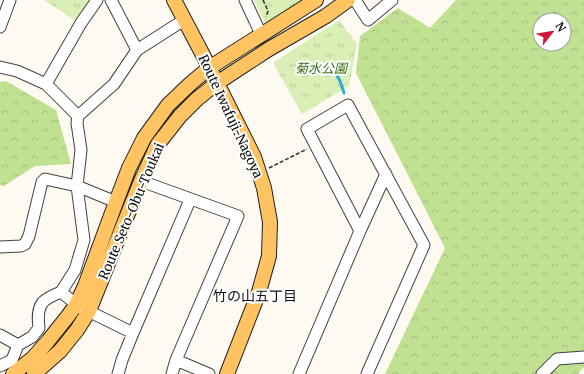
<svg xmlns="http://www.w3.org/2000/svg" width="584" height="374" viewBox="0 0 584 374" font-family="Merriweather,'Noto Sans JP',serif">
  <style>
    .forest { fill: url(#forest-crowns); fill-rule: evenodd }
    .park { fill: url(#park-tufts) }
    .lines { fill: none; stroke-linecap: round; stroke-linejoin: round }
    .stream { stroke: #2daddc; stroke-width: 3 }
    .minor-casing { stroke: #424242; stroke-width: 13 }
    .major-casing { stroke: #202020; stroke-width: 16 }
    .path { stroke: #313131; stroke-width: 1.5; stroke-dasharray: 4 2; stroke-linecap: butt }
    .minor { stroke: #fff; stroke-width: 11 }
    .major { stroke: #ffc461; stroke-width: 14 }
    .labels { text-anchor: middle; stroke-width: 4; stroke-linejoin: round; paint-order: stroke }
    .park-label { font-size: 13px; font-style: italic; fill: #356f17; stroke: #fff }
    .street-label { font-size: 13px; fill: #0f0f0f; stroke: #fff }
    .neighbourhood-label { font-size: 14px; fill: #0f0f0f; stroke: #fff }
  </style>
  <defs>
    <pattern id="forest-crowns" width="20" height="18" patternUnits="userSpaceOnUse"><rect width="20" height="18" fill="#c0e192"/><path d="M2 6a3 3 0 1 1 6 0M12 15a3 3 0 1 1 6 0" fill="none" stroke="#a4c07d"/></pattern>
    <pattern id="park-tufts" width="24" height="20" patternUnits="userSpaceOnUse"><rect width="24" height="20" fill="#daefb5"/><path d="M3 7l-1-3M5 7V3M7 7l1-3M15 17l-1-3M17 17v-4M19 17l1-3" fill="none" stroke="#bacc9a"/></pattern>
  </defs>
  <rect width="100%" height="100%" fill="#fffaf1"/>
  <path class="forest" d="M456,0H584V367L578,374H385L445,248L356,73L360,36L398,8L430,28ZM540,20H564V44H540Z
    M6,81L56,110L71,164L35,166L4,186L0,185V82Z"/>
  <path class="park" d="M44,0H92L76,21Z
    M254,0H302L265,23Z
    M339,20L357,44L349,86L302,114L273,63Z"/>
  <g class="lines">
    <path class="stream" d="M334,70L340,81L344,93"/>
    <defs>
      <path id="minor" d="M111,0L137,50
        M245,0L261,34
        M355,0L368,20L392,0
        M0,27L10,0
        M0,67L17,71L46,84L78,116L77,123L81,150L77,186L84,240L75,270L61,292L71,300L76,305L133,333
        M46,84L81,23L97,0
        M78,116L114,84L137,50L184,20
        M141,181L238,216L176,360L172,374
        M360,231L307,129L348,105L424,245L367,374
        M0,247L21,246L25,244L29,236L42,182L45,179L77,186L116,202
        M0,335L18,345
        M176,360L209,374
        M0,366L12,360L18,345L32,337L39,328C38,320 37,309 43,302C46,299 56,294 61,292
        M118,374L122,360L133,333L190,200
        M299,374L360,231L386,174
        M542,374L557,359L584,357"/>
      <path id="major" d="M174,0L204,57L254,157L264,188L270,222L269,256L259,292L227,374
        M13,374L33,358L48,341L68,316L76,305L85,286L116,202L129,168L144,138L168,105L190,84L209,68L316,0
        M34,374L60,351L77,330L89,311L141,181L158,144L180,116L197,99L217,83L269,49L326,16L348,0"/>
    </defs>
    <use href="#minor" class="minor-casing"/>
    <use href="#major" class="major-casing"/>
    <path class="path" d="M263,0L268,11L266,17
      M269,168L307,149"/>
    <use href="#minor" class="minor"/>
    <use href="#major" class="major"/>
  </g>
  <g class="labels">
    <g class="park-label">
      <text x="321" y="73">菊水公園</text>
    </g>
    <g class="street-label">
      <text transform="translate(231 116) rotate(65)" y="5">Route Iwafuji-Nagoya</text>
      <text transform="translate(131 211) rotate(-67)" y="5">Route Seto-Obu-Toukai</text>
    </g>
    <g class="neighbourhood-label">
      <text x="255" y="301">竹の山五丁目</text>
    </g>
  </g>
  <g transform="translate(552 32) rotate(59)"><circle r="19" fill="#ffffff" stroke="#9f9f9f"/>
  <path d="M0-3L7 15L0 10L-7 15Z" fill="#cf1637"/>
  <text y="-6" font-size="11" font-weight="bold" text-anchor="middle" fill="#0f0f0f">N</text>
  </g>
</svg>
